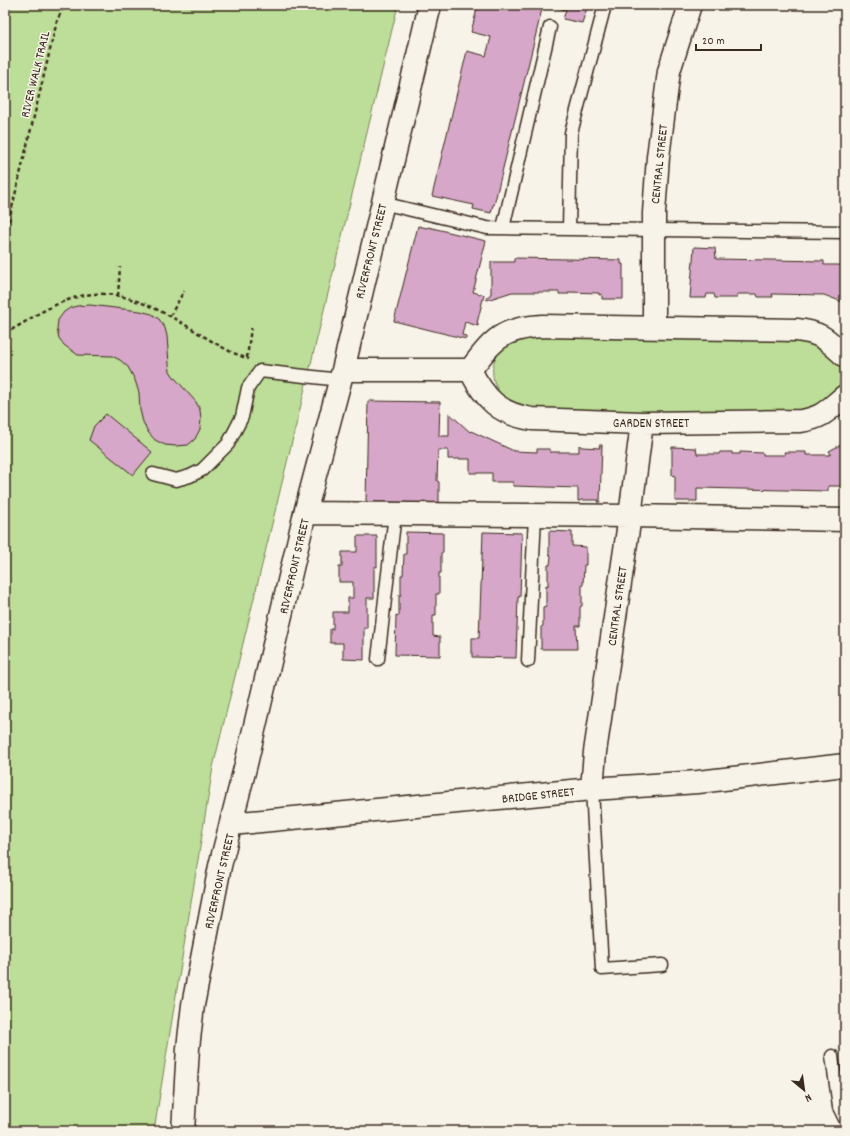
<svg xmlns="http://www.w3.org/2000/svg" width="850" height="1136" viewBox="0 0 850 1136" font-family="Dekko,sans-serif">
  <style>
    .green { fill: #bcde98; stroke: #7c845b }
    .building { fill: #d6a7c8; stroke: #3b2a1e }
    .lines { fill: none; stroke-linecap: round; stroke-linejoin: round }
    .service-casing { stroke: #3b2a1e; stroke-width: 15 }
    .minor-casing { stroke: #3b2a1e; stroke-width: 25 }
    .path { stroke: #3b2a1e; stroke-width: 2.5; stroke-dasharray: 4 3; stroke-linecap: butt }
    .service { stroke: #f7f3e8; stroke-width: 12 }
    .minor { stroke: #f7f3e8; stroke-width: 22 }
    .labels { text-anchor: middle; stroke-width: 3; stroke-linejoin: round; paint-order: stroke }
    .street-label { font-size: 13px; fill: #3b2a1e; stroke: #f7f3e8 }
  </style>
  <rect width="100%" height="100%" fill="#f7f3e8"/>
  <filter id="ink" filterUnits="userSpaceOnUse"><feTurbulence type="fractalNoise" baseFrequency=".025" numOctaves="2"/><feDisplacementMap in="SourceGraphic" scale="8" xChannelSelector="R" yChannelSelector="G"/><feConvolveMatrix kernelMatrix="1 2 1 2 8 2 1 2 1" color-interpolation-filters="sRGB"/></filter>
  <g filter="url(#ink)">
    <path class="green" d="M5,5H398L213,767L154,1131H5Z
      M515,337H809C826,350 844,357 840,382C839,387 837,393 833,396C827,402 809,409 800,414L535,411C530,410 524,411 519,409C500,400 486,378 496,357C500,348 508,343 515,337Z"/>
    <path class="building" d="M478,5H543L494,205H493L491,213L473,209L474,205L432,196L467,51L486,56L491,37L471,32Z
      M544,5H588L582,23L563,19L566,10Z
      M418,226L427,228L428,227L486,241L473,292L484,295L477,323H478V326L465,322L462,335L466,336V339L394,321Z
      M694,247L715,248L716,259L824,261V265H845V303L824,295L772,294L773,297H758L757,294H737V298H715L714,294H707L706,298H690Z
      M514,258L621,260V264H623V299H602V294L599,295V293L569,292V294H559V292H512L487,300L486,298L491,294V262H514Z
      M90,305L140,311L152,314L159,319L165,328L167,336L169,364L170,371L174,377L196,402L200,410L201,419L200,429L195,439L188,445L176,446L165,445L155,440L148,432L143,422L140,410L139,393L135,380L128,367L120,360L112,356L78,355L64,345L59,338L57,329L58,320L64,312L70,308L77,306Z
      M368,401L440,402L439,436H449V413L470,432L471,431L514,451L537,452V449H550V452H579V445L582,447L600,448L599,445H602L600,502H598L599,500H581L580,501H578V488L513,486V482H492V473H470V459H448V450H438L437,481L439,482V503L366,502Z
      M106,414L152,452L133,475L89,440L94,426Z
      M842,444L843,446L845,445V486H828V491L697,488V501H675V476L672,475V447L696,448L697,454H719L720,452H732V454H740V452L763,453V455H785L784,452H806V455H829L831,454L829,451Z
      M549,531L572,532V546L586,547V565H584L583,585H582V606L580,607V626H576L577,649H541V627L543,626V607L546,606V585L548,586V565H550L551,556L549,554Z
      M406,532L443,533V552L441,553V573H439V594H436V615H433V636L440,637V656L395,655L396,615L399,616V595H401V575H403L404,554H406Z
      M483,532L522,533L520,597H518L516,658L472,657V638H479Z
      M357,536H377V567H374V598H367V628H364V660L343,659V643H330V629H333V612H348V598H353V582H339V567H342V552H357Z"/>
    <g class="lines">
      <defs>
        <path id="service" d="M382,203L487,228L845,232
          M503,228L550,27
          M569,229L571,133L605,5
          M153,474L176,480L190,476L202,470L228,444L242,417L248,388L260,371L340,380
          M378,659L395,514
          M528,661L535,516
          M592,789L602,969L662,965
          M832,1056L839,1107L845,1119"/>
        <path id="minor" d="M654,327V213L658,157L669,71L690,5
          M343,370H470
          M470,370C485,399 499,414 532,419L642,423L801,421C824,417 828,410 845,396
          M470,370C493,340 502,328 542,326L797,330C823,333 827,340 845,356
          M305,513L630,516L845,520
          M592,789L595,752L630,516L642,423
          M231,824L592,789L698,782L845,765
          M183,1131L188,1048L193,1005L220,866L246,764L305,513L343,370L430,5"/>
      </defs>
      <use href="#service" class="service-casing"/>
      <use href="#minor" class="minor-casing"/>
      <path class="path" d="M5,242L10,216L57,21L64,5
        M118,296L120,267
        M170,316L184,291
        M5,333C20,326 33,316 47,309C61,302 78,295 94,294C127,292 160,310 187,326C207,338 227,352 249,359
        M247,358L251,328"/>
      <use href="#service" class="service"/>
      <use href="#minor" class="minor"/>
    </g>
  </g>
  <g class="labels">
    <g class="street-label">
      <text transform="translate(34 74) rotate(-76)" y="5">RIVER WALK TRAIL</text>
      <text transform="translate(658 164) rotate(-84)" y="5">CENTRAL STREET</text>
      <text transform="translate(370 251) rotate(-76)" y="5">RIVERFRONT STREET</text>
      <text x="651" y="427">GARDEN STREET</text>
      <text transform="translate(293 566) rotate(-77)" y="5">RIVERFRONT STREET</text>
      <text transform="translate(616 606) rotate(-82)" y="5">CENTRAL STREET</text>
      <text transform="translate(538 794) rotate(-6)" y="5">BRIDGE STREET</text>
      <text transform="translate(218 881) rotate(-77)" y="5">RIVERFRONT STREET</text>
    </g>
  </g>
  <rect width="850" height="1136" fill="none" stroke="#f7f3e8" stroke-width="20"/>
  <rect x="10" y="10" width="830" height="1116" fill="none" stroke="#3b2a1e" stroke-width="1.5" filter="url(#ink)"/>
  <g transform="translate(804 1090) rotate(151)" stroke="#f7f3e8" stroke-width="3" paint-order="stroke">
  <path d="M0-3L7 15L0 10L-7 15Z" fill="#3b2a1e"/>
  <text y="-6" font-size="11" font-weight="bold" text-anchor="middle" fill="#3b2a1e">N</text>
  </g>
  <path d="M696 44v6h65v-6" fill="none" stroke="#3b2a1e" stroke-width="2"/>
  <text x="702" y="44" font-size="12" fill="#3b2a1e" stroke="#f7f3e8" stroke-width="3" paint-order="stroke">20 m</text>
</svg>
